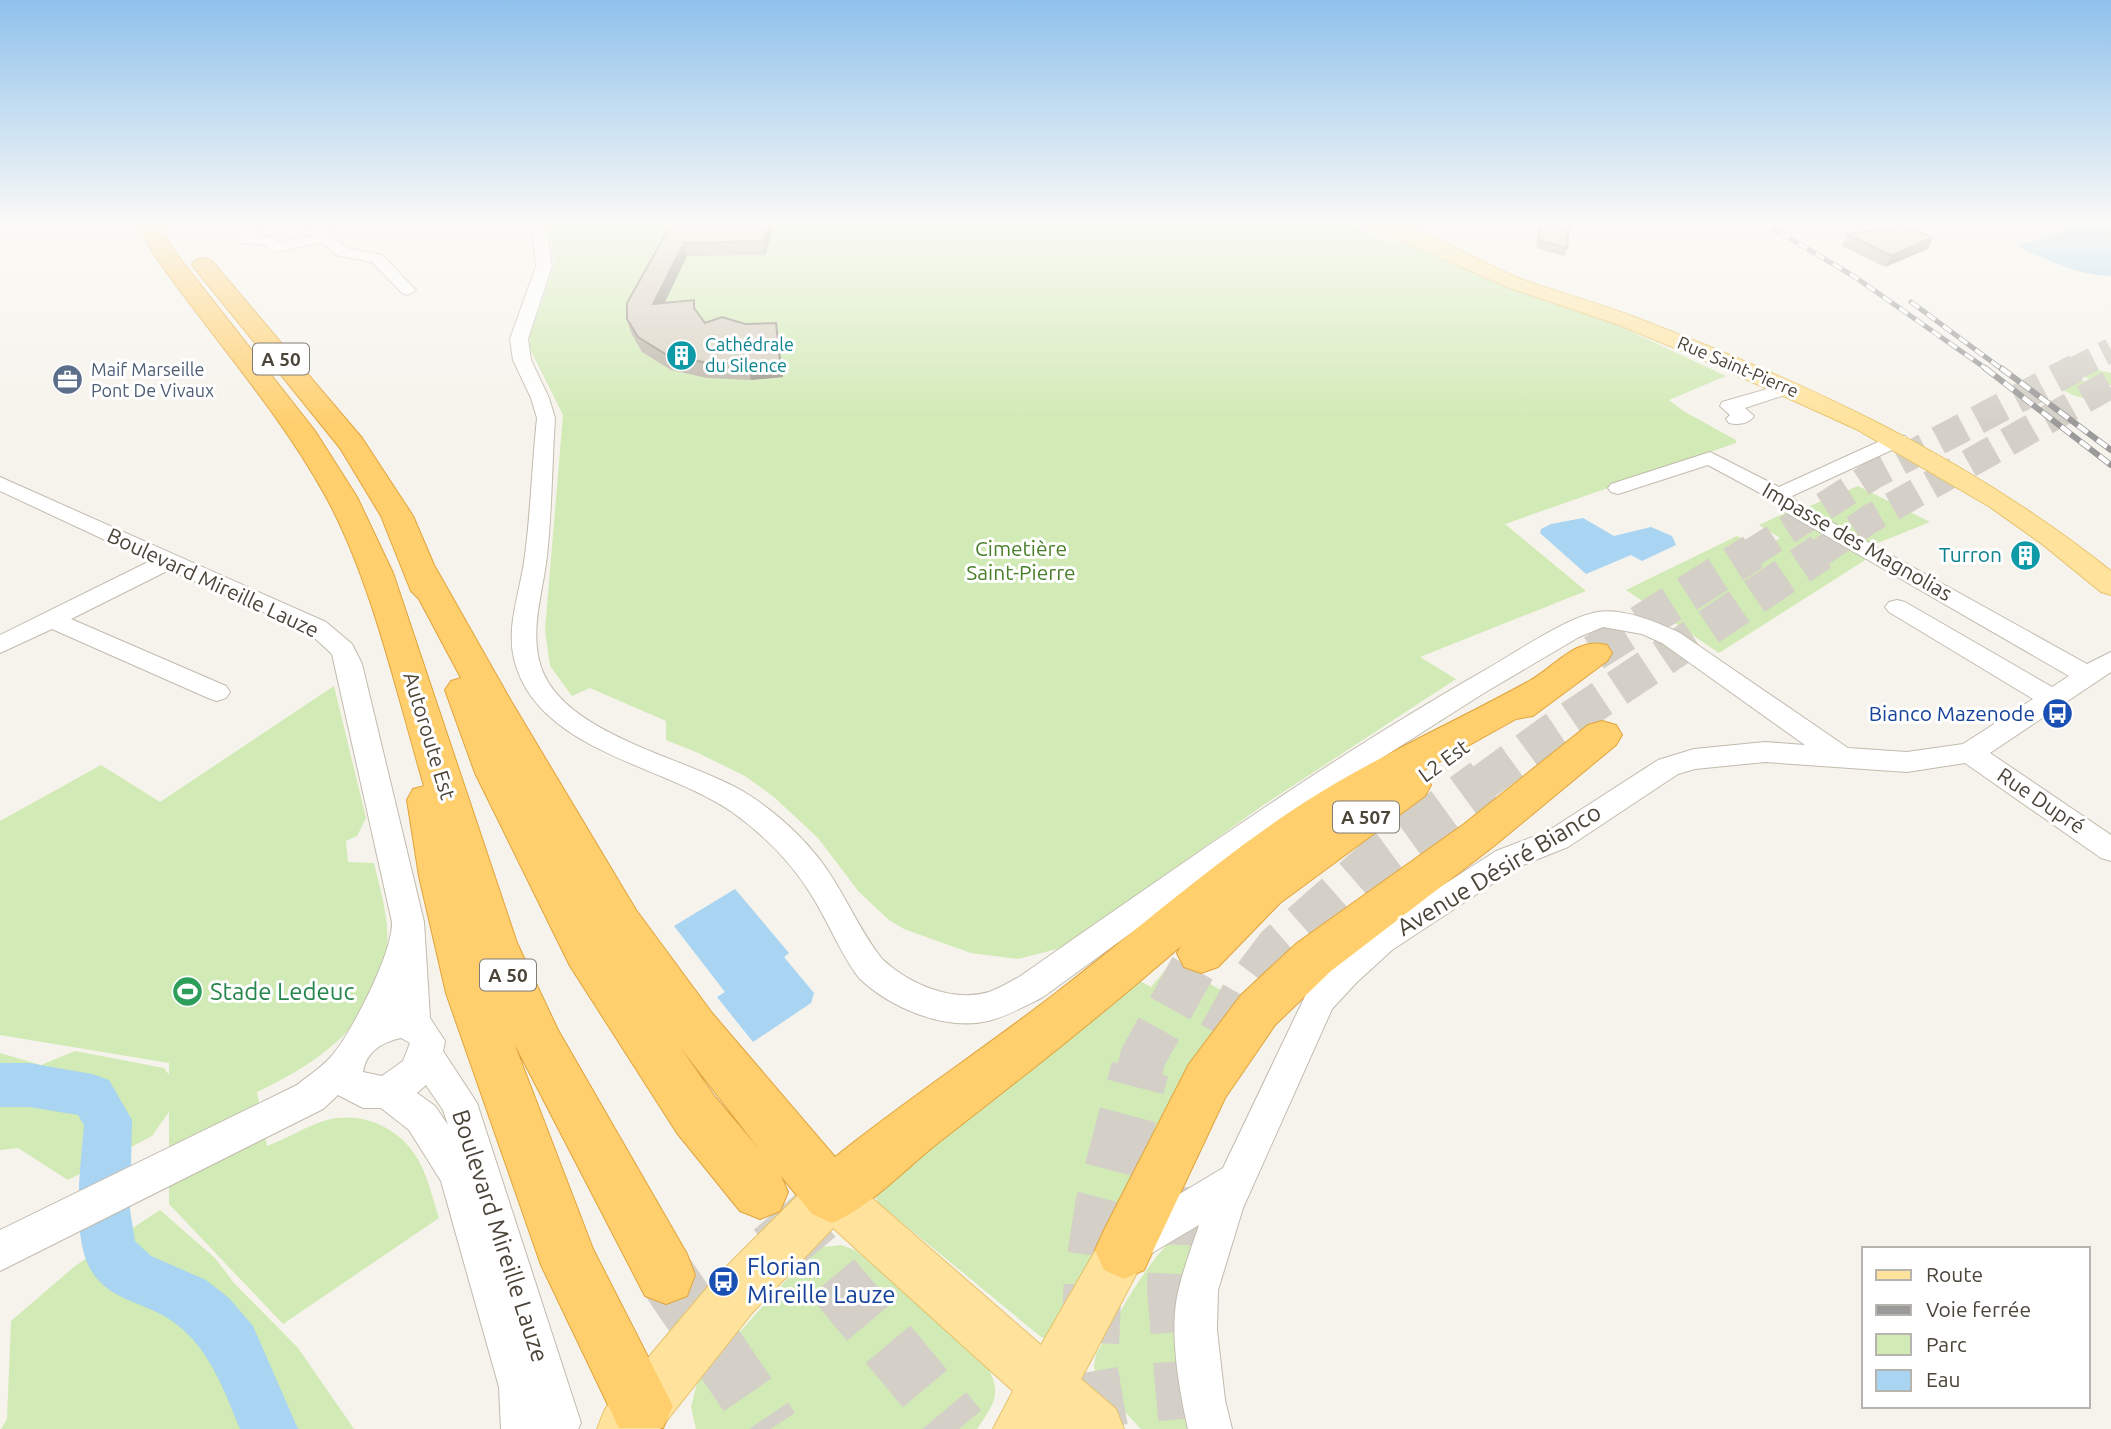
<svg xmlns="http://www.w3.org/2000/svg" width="2111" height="1429" viewBox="0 0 2111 1429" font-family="Ubuntu,sans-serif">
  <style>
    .green { fill: #d2eab5 }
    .water { fill: #a9d4f2 }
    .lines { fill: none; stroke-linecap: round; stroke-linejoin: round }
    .river { fill: #a9d4f2; fill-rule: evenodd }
    .highway-tunnel-far4 { stroke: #d4d0c8; stroke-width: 24; stroke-dasharray: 24 11; stroke-linecap: butt }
    .highway-tunnel-far3 { stroke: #d4d0c8; stroke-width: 29; stroke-dasharray: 29 15; stroke-linecap: butt }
    .highway-tunnel-far2 { stroke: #d4d0c8; stroke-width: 37; stroke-dasharray: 37 18; stroke-linecap: butt }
    .highway-tunnel-far1 { stroke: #d4d0c8; stroke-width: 46; stroke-dasharray: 46 23; stroke-linecap: butt }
    .highway-tunnel { stroke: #d4d0c8; stroke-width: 58; stroke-dasharray: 58 29; stroke-linecap: butt }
    .minor-casing { stroke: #c2bbae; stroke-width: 2 }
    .major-casing { stroke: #e6c16a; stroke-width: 2 }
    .highway-casing { stroke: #e0a43c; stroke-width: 2 }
    .minor { fill: #fff; fill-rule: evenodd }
    .major { fill: #ffe39c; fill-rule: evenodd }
    .highway { fill: #ffcf6e; fill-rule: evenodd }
    .rail-far1-casing { stroke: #9a9a9a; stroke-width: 5 }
    .rail-casing { stroke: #9a9a9a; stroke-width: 6 }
    .rail-far1 { stroke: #fff; stroke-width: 3.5; stroke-dasharray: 10; stroke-linecap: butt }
    .rail { stroke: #fff; stroke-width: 4.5; stroke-dasharray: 12; stroke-linecap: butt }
    .wall { fill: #bab2a6 }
    .shaded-wall { fill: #979187 }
    .building { fill: #d8cfc1; stroke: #979187; stroke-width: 2 }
    .labels { text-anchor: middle; stroke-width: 6; stroke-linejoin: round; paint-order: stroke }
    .far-culture-label { font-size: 18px; fill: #0d838f; stroke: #fff; text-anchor: start }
    .far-street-label { font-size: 18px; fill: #4b4439; stroke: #fff }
    .far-service-label { font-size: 18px; fill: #4e5e75; stroke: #fff; text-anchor: start }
    .shield { fill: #fff; stroke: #817c74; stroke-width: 2 }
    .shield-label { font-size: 19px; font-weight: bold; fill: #4b4439 }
    .street-label { font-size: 21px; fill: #4b4439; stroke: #fff }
    .park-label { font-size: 21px; fill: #4a7f2a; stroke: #fff }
    .culture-label { font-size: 21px; fill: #0d838f; stroke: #fff; text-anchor: end }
    .transit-label { font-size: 21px; fill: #164399; stroke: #fff; text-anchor: end }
    .near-street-label { font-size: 24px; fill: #4b4439; stroke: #fff }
    .near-leisure-label { font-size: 24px; fill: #27864d; stroke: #fff; text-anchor: start }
    .near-transit-label { font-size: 24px; fill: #164399; stroke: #fff; text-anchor: start }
  </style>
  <rect width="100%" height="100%" fill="#f6f3ec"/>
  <path class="green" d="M547,223H1346L1389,243L1404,239L1602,318L1726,376L1669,400L1685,412L1736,440V443L1505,524L1586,591L1420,657L1456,679L1262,806L1065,947L1018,959L971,953L904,929L889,920L859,892L818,838L774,797L745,776L696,752L666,740V721L590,688L572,696L550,666L545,630L563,415L530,349V336L555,264Z
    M2084,367L2111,373V385L2101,384L2090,386L2099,392L2098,396C2085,401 2068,396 2059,385L2090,380L2084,376Z
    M1858,486L1930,522L1868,547L1800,510Z
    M1789,511L1873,555L1719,653L1626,590L1737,536L1762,549L1780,538L1759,525Z
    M334,686L366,818L357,836L346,841L348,862L374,863C380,889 390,921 387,948C379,1021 319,1063 257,1092L267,1146C287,1139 306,1126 327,1120C364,1111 400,1128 419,1161C428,1178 433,1200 439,1218L283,1324L169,1204V1112L152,1136L68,1180L18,1148L0,1150V1053L41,1065L75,1051L164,1068L169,1075V1063L0,1035V821L101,765L160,802Z
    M1172,962L1242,1002L1050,1340L1041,1337L877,1202L875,1194L879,1188L1081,1031L1136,979L1151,987Z
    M160,1210L215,1258L234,1283L298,1348L354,1429H1L7,1419L11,1321L75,1266Z
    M1206,1212L1202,1429H1141L1097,1382L1094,1366L1096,1354C1126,1303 1153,1244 1206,1212Z
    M841,1245L855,1250L983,1359C1002,1391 998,1399 977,1429H696L691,1407L698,1379L803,1261L822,1247Z"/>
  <path class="water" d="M2077,223H2111V276C2080,276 2051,261 2022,249L2018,245L2068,230Z
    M1583,518L1614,536L1651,527L1672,536L1676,545L1642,561L1631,555L1586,574L1540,533L1541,529L1551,524Z
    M735,889L789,953L784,957L814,993L811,1003L753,1042L717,997L725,992L674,926Z"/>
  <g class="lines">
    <path class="river" d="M0,1063H29L92,1074L109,1080L132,1120L130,1210L135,1241L151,1256L206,1280L229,1298L253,1326L298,1429H240C223,1388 208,1344 169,1319C143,1302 110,1300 92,1272C70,1238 81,1164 84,1125L78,1115L29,1107H0Z"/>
    <path class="highway-tunnel-far4" d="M2072,370L2111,350"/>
    <path class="highway-tunnel-far3" d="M1750,554L1873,475L2076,368
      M1818,554L1870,519L2111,384"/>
    <path class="highway-tunnel-far2" d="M1594,653L1753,552
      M1482,783L1552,732L1821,552"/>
    <path class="highway-tunnel-far1" d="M1221,1036L1247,989L1279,947L1387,852L1484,781
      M1140,1070L1143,1057L1201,953"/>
    <path class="highway-tunnel" d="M1180,1187L1176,1290L1188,1429
      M776,1211L959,1429
      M666,1275L771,1429
      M1099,1429L1089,1371L1093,1276L1104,1206L1140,1069"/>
    <defs>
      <path id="minor" d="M245,223H259L253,236L272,237L279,243L316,235L306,223H321L346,248L382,255L416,290L408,295L402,293L372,262L336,255L323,242L276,252L263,244L239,243L237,240Z
        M532,223H546L552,266L528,339L531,360L549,398L555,418C552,464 552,510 547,556C543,593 529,630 541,667C565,737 691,758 749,795C783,817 815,848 835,882C851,908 863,935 882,959C909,984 952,1003 989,992C1000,988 1010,982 1019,977C1172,871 1323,762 1485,670C1514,654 1566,617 1598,612C1624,608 1656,622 1680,633L1848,748L1907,752L1963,744L2033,699L1889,612L1885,607L1889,602L1897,600L1905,602L2052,687L2069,676L1785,512L1771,499L1708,465L1618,494L1611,492L1608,488L1611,484L1710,452L1779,487L1891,436H1905L1908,440L1905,444L1792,496L1799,504L2087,664L2111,652V672L1990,753L2111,835V861L2101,858L1965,763L1907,772L1765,762L1695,769L1678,774L1568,847L1518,867L1392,950L1356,983L1332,1009L1243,1208L1218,1290L1217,1330L1225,1400L1232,1429H1188C1179,1389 1168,1328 1179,1288C1184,1267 1192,1246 1199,1225L1135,1263L1121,1257L1115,1243L1121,1229L1223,1168L1308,990L1332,963L1370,932L1496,851L1548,831L1658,760L1694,749L1765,742L1805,745L1662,643L1642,634L1603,627L1579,637L1484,693L1303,808L1043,997C1025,1006 1008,1016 988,1021C945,1031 890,1008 859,978C840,953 829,923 812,896C792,863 763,834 732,812C665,765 536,751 514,659C506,624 521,590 525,555C531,510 532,464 537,418L531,398L513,360L510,339L536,266Z
        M1788,383L1794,384L1797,388L1794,392L1745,408L1754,416C1749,424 1738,425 1729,423L1726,419L1730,415L1720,406L1722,402Z
        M0,477L326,622L352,644L362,664L424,922L430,1018L445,1041L443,1051L477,1103L581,1423L578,1429H501L499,1387L441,1181L409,1130L381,1108H363L338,1095L323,1109L0,1271V1230L297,1085C309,1075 325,1065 334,1053C353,1029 393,952 392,922L332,654L308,632L169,570L71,619L226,686L230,692L226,698L217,701L208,698L52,629L0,653V635L150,561L0,491ZM401,1038L410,1043L403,1061L382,1076L363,1072C366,1052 382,1042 401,1038ZM426,1085L443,1110L448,1125L435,1106L417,1093Z"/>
      <path id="major" d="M1369,223C1419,222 1475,261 1521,279C1559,293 1599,303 1637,318C1807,383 1968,457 2111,571V595L2101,592L2042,544L1990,507L1856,429L1701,359L1619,325L1507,287L1372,227Z
        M832,1171L849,1178L1041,1345L1106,1232L1124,1225L1142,1232L1149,1250L1081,1379L1116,1409L1124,1429H993L1013,1391L833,1228L752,1313L660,1429H597L605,1409L716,1277L815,1178Z"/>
      <path id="highway" d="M139,223H159L174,251L315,431L357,497L393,573L517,943L558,1030L687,1254L695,1275L687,1296L666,1304L645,1296L514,1043L593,1249L673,1406L663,1428H619L541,1265L446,993L419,876L407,800L413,789L424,786C397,694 371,578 325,495C277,408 209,334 153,253Z
        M203,258L211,260L362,438L413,516L434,565L511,701L636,910L712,1013L835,1157C908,1098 987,1047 1061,989C1142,926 1218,858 1305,802C1377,756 1455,722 1529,681C1555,667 1576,636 1607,645L1612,653L1607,661L1533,716L1516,719L1419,773L1425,774L1431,785L1425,796L1280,903L1218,967L1201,973L1184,967L1177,953L1181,946C1102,1015 1020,1079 938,1143C905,1169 870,1207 832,1223L812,1214L781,1176L788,1192L780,1211L760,1219L740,1211L677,1133L570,966L475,773L445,690L451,681L461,678L419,599L411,591L381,516L340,448L192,265L195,260ZM680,1047L759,1149L715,1097Z
        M1602,721L1616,725L1622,735L1616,745L1494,846L1331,971L1275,1025L1225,1098L1144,1270L1124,1279L1104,1270L1095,1250L1104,1230L1189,1064L1241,995L1297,943L1464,824L1588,725Z"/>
    </defs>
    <use href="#minor" class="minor-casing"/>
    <use href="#major" class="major-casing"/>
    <use href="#highway" class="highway-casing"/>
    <use href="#minor" class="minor"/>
    <use href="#major" class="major"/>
    <use href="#highway" class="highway"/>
    <defs>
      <path id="rail-far1" d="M1764,223L1855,277L1988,370
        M1911,302L2003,370"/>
      <path id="rail" d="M1985,368L2111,465
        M2001,368L2111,450"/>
    </defs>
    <use href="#rail-far1" class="rail-far1-casing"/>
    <use href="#rail" class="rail-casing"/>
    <use href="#rail-far1" class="rail-far1"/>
    <use href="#rail" class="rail"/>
  </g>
  <path class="wall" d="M672,223H775L765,255L687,256L664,303L694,300L696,311L705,323L778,338L783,377L751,380L707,378L671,370L642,352L631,333L627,319Z
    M1539,223H1569L1567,248L1564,256L1536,248Z
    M1847,234L1928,249L1885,267L1842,246Z"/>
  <path class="shaded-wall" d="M769,223H775L765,255L763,241Z
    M1933,237L1928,249L1885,267L1891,256Z
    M684,243L687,256L657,319L653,304Z
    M776,323L783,377L751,380L748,364Z"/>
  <path class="building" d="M672,223H769L763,241L684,243L653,304L694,300V308L705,323L722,317L745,324L776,323L780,361L748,364L703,362L667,355L638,337L627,319V303Z
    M1540,223H1569L1567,248L1538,240Z
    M1904,227L1933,237L1891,256L1847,234Z"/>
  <linearGradient id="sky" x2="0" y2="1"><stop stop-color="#8fc1ec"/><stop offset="0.53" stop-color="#fbfaf6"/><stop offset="1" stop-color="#fbfaf6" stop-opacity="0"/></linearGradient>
  <rect width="2111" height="423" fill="url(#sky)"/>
  <defs>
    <symbol id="building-disc" viewBox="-11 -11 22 22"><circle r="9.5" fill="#0f9aa8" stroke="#fff"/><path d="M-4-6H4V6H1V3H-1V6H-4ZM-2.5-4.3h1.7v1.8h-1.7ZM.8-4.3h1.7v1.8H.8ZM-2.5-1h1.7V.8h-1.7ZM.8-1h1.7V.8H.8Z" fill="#fff"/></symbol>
    <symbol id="office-disc" viewBox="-11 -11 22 22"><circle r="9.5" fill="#5c6f8a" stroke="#fff"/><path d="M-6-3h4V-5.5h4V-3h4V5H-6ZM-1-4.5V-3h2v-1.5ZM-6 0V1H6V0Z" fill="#fff"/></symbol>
    <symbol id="bus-disc" viewBox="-11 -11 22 22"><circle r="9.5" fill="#1a4fb4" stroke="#fff"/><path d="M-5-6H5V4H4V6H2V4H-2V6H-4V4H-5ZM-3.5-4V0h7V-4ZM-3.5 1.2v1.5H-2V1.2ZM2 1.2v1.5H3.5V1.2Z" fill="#fff"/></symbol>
    <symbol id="stadium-disc" viewBox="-11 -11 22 22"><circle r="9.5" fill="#2e9e5b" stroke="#fff"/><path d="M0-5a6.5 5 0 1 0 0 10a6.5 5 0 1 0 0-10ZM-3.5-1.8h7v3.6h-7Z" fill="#fff"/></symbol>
  </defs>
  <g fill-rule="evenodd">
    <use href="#building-disc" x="664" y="338" width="35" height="35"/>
    <use href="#office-disc" x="50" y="362" width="35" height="35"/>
    <use href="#building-disc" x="2008" y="538" width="35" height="35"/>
    <use href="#bus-disc" x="2040" y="696" width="35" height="35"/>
    <use href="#stadium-disc" x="170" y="974" width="35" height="35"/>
    <use href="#bus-disc" x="706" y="1264" width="35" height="35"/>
  </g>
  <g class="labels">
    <g class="far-culture-label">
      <text x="705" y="351">Cathédrale<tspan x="705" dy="21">du Silence</tspan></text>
    </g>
    <g class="far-street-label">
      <text transform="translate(1738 367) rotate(23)" y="6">Rue Saint-Pierre</text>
    </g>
    <g class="far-service-label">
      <text x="91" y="376">Maif Marseille<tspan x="91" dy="21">Pont De Vivaux</tspan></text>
    </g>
    <g class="shield">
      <rect x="253" y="343.5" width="56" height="31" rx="5"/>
      <rect x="1333" y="801.5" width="66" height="31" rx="5"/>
      <rect x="480" y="959.5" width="56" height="31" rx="5"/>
    </g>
    <g class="shield-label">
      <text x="281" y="366">A 50</text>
      <text x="1366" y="824">A 507</text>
      <text x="508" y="982">A 50</text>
    </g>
    <g class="street-label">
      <text transform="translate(1857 542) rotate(30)" y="7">Impasse des Magnolias</text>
      <text transform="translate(213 583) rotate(25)" y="7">Boulevard Mireille Lauze</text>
      <text transform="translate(429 736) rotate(73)" y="7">Autoroute Est</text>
      <text transform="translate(1444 761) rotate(-36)" y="7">L2 Est</text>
      <text transform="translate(2041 801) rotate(34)" y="7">Rue Dupré</text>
    </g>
    <g class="park-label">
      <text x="1021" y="556">Cimetière<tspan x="1021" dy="24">Saint-Pierre</tspan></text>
    </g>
    <g class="culture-label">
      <text x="2002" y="562">Turron</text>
    </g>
    <g class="transit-label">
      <text x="2035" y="721">Bianco Mazenode</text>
    </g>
    <g class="near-street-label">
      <text transform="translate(1499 870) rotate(-31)" y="8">Avenue Désiré Bianco</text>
      <text transform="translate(500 1236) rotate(72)" y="8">Boulevard Mireille Lauze</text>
    </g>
    <g class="near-leisure-label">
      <text x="210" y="1000">Stade Ledeuc</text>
    </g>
    <g class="near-transit-label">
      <text x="747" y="1275">Florian<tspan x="747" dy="28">Mireille Lauze</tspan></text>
    </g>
  </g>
  <rect x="1862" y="1247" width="228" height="161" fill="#ffffff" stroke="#b7b4b0" stroke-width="2"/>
  <rect x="1876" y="1270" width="35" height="10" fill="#ffe39c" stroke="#b7b4b0" stroke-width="2"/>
  <text x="1926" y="1282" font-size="21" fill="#4b4439">Route</text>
  <rect x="1876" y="1305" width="35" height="10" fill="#9a9a9a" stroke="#b7b4b0" stroke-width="2"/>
  <text x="1926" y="1317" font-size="21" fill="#4b4439">Voie ferrée</text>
  <rect x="1876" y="1334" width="35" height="21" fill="#d2eab5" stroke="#b7b4b0" stroke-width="2"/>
  <text x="1926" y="1352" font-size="21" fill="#4b4439">Parc</text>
  <rect x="1876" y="1370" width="35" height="21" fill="#a9d4f2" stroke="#b7b4b0" stroke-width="2"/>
  <text x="1926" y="1387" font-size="21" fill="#4b4439">Eau</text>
</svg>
